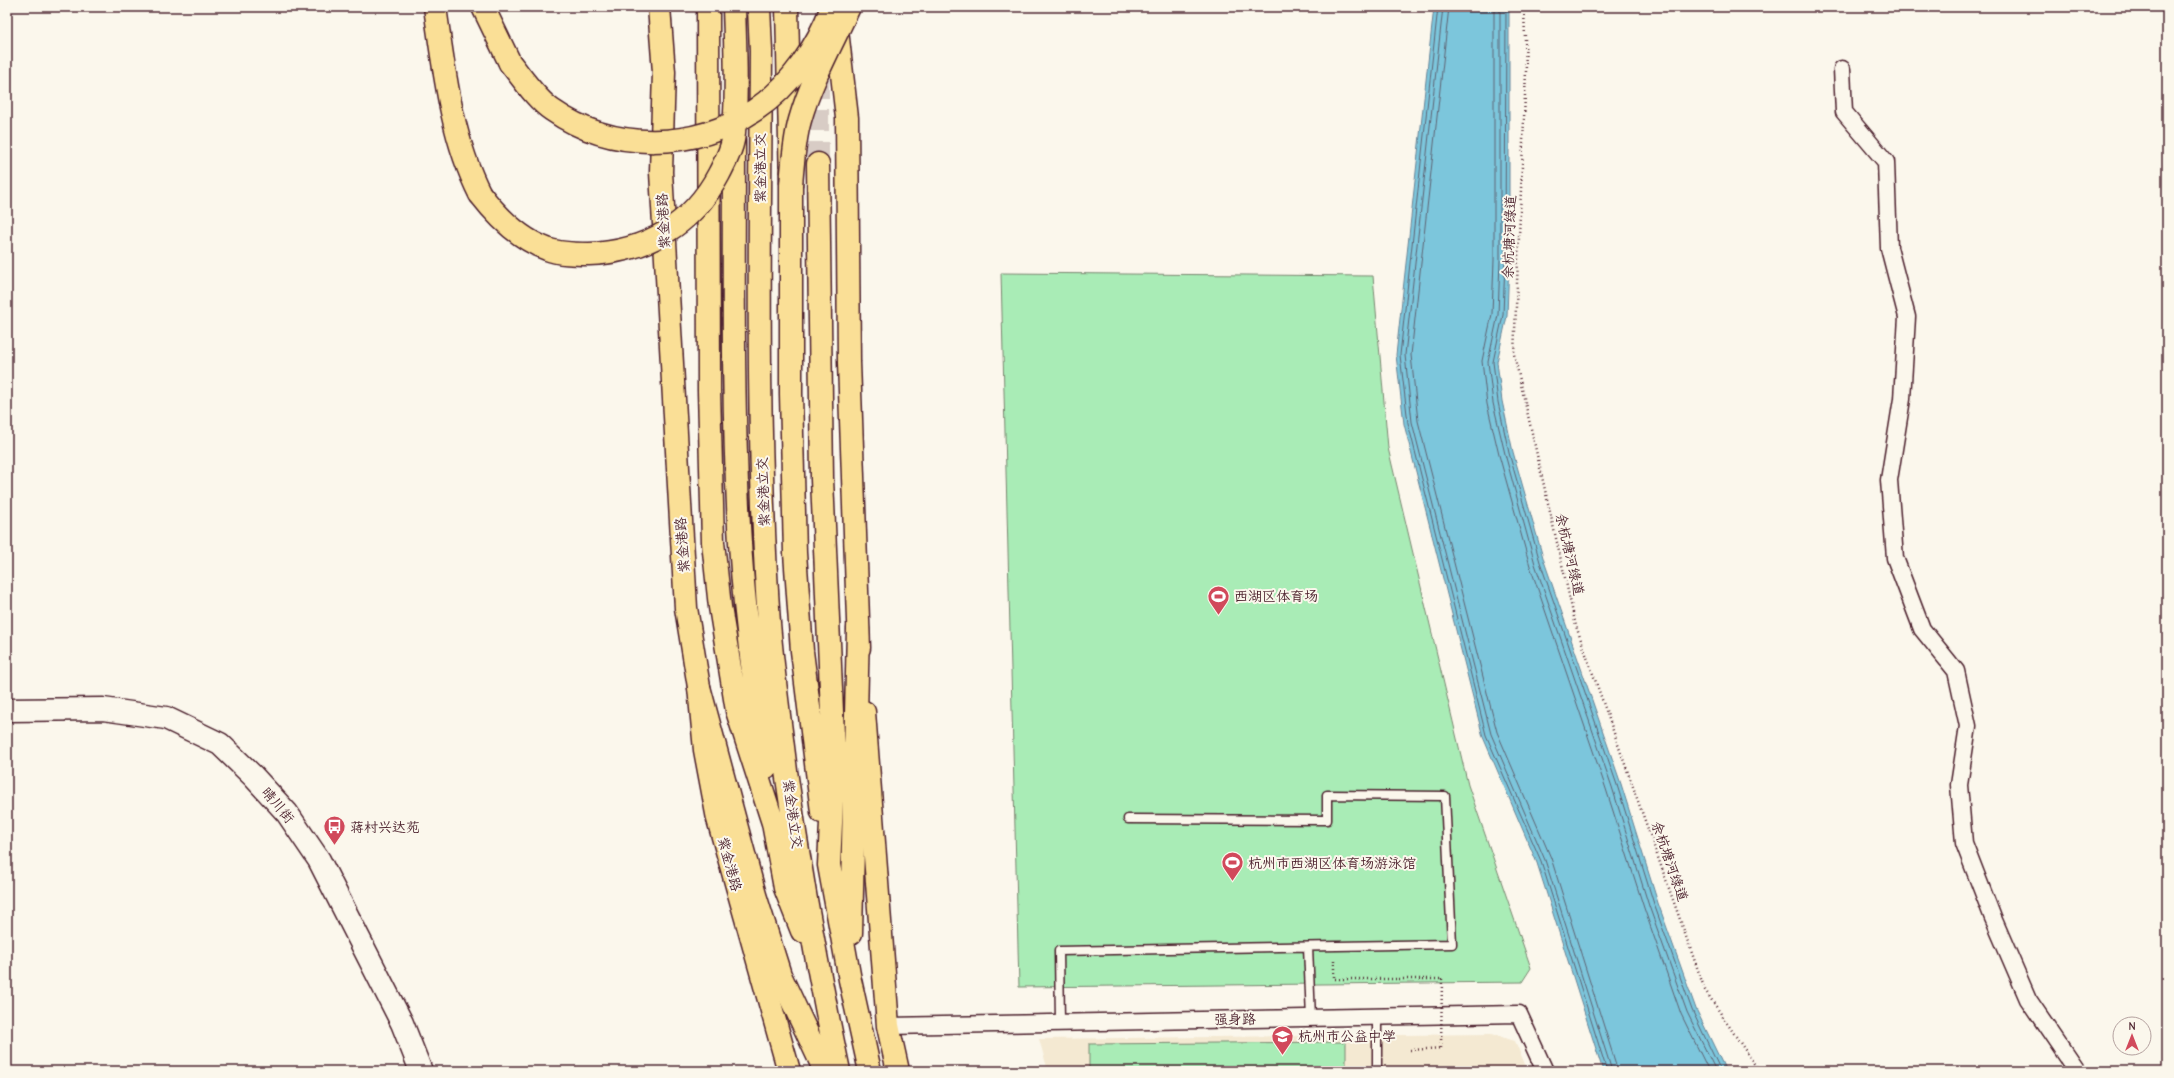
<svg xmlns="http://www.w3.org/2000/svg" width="2174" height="1078" viewBox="0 0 2174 1078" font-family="'Comic Neue','LXGW WenKai TC',sans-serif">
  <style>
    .built { fill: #f4e9d2 }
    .green { fill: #a9ecb6; stroke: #7a8670 }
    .water { fill: #7cc6dc; stroke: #688395 }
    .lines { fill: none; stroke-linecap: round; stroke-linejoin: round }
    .shore { stroke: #5e6272; stroke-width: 1 }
    .highway-tunnel { stroke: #d8ccc5; stroke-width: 22; stroke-dasharray: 22 11; stroke-linecap: butt }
    .lane-casing { stroke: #4a1f2b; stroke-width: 11 }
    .street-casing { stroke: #4a1f2b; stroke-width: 19 }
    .secondary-casing { stroke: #4a1f2b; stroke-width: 25 }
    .primary-casing { stroke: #4a1f2b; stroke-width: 25 }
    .highway-casing { stroke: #4a1f2b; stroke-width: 25 }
    .path { stroke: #4a1f2b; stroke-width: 2.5; stroke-dasharray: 1 3; stroke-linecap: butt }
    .lane { stroke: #fbf7ec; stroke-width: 8 }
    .street { stroke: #fbf7ec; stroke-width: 16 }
    .secondary { stroke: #fbf7ec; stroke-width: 22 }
    .primary { stroke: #fadf96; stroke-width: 22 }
    .highway { stroke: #fadf96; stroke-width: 22 }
    .highway-bridge-casing { stroke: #4a1f2b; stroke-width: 25; stroke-linecap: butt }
    .path-bridge { stroke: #4a1f2b; stroke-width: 2.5; stroke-dasharray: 1 3; stroke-linecap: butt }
    .highway-bridge { stroke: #fadf96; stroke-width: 22 }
    .labels { text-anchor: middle; stroke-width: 4; stroke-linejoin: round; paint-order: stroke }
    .street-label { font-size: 14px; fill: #4a1f2b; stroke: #fbf7ec }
    .poi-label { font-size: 14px; fill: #4a1f2b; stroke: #fbf7ec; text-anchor: start }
  </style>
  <rect width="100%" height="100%" fill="#fbf7ec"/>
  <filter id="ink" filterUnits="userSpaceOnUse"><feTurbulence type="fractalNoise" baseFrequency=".025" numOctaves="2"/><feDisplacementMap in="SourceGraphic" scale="8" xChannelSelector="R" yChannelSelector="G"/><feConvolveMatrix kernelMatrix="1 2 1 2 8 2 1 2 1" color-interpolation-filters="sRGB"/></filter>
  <g filter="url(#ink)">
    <path class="built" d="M1491,1034L1515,1041L1528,1071H1048L1039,1039Z"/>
    <path class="green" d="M1001,273L1373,276L1388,448L1468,785L1531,968L1522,982L1019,987Z
      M1346,1042V1071H1089V1044Z"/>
    <path class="water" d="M1434,7H1509V261L1507,316L1497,362L1502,401L1513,452L1544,561L1621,784L1658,903L1696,1009L1726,1071H1603L1537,863L1483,737L1404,424L1396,355Z"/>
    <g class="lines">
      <path class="shore" d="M1438,7L1400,355L1408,423L1486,735L1541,861L1607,1071
        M1443,7L1405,355L1412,422L1491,734L1545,860L1612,1071
        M1449,7L1411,355L1418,421L1497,732L1551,858L1618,1071
        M1494,7V260L1492,314L1482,361L1487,404L1499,455L1530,566L1606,789L1644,908L1681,1014L1709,1071
        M1500,7V260L1498,315L1488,362L1493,403L1505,454L1535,564L1612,787L1649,906L1687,1012L1716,1071
        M1506,7L1505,261L1503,315L1493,362L1498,402L1509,453L1540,562L1617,785L1654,904L1692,1010L1721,1071"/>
      <path class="highway-tunnel" d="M818,164V72"/>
      <defs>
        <path id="lane" d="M1308,947L1311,1018
          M1060,1022L1059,951L1452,944L1445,796L1327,795V820L1128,819
          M1377,1071V1017"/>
        <path id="street" d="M1842,69L1844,112L1886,162L1889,248L1907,317L1902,399L1889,480L1895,558L1922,629L1956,671L1968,726L1959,785L1964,843L1993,918L2028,999L2077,1071
          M888,1026L1519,1014L1545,1071"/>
        <path id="secondary" d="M7,710L103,709L166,718L220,744L253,776L287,813L319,860L402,1023L421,1071"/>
        <path id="primary" d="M659,7L664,72L661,172L686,608L699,687L705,750L718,819L789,1071
          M836,21L847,118L849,362L859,648
          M864,712L888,1026L898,1071"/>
        <path id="highway" d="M435,7C444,69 451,137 480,194
          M483,7L510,63
          M708,7L709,391L713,542L720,607L737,711L773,823L785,888L802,931
          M759,7L761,51C760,241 756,433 769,623C773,673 780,722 786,771C800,872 818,972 839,1071
          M787,7L791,185V394L795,553L802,651L822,812
          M734,140C734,269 732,397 739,526C743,607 755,687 766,767
          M818,164L822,479L834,759L829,865L850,980L870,1071
          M699,687L755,895L780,975L825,1071
          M851,933L858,629"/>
      </defs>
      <use href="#lane" class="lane-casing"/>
      <use href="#street" class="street-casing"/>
      <use href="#secondary" class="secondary-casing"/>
      <use href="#primary" class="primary-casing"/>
      <use href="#highway" class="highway-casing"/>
      <path class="path" d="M1524,7L1526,71L1514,354L1576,626L1705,990L1759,1071
        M1334,960V979H1442
        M1410,1050L1441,1048"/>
      <use href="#lane" class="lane"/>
      <use href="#street" class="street"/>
      <use href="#secondary" class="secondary"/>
      <use href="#primary" class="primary"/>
      <use href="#highway" class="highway"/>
      <defs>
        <path id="highway-bridge" d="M510,63C523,79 536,99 552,110C612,152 695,151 755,110C791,86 817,47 832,7
          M791,185C793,163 794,141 800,120C811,81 832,44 849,7
          M480,194C497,216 519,239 547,249C559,254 576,254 589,254C646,252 692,225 719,174C724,164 731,152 733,140C735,132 734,122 735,113C737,78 735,42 734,7"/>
      </defs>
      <use href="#highway-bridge" class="highway-bridge-casing"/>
      <path class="path-bridge" d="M1441,1048L1442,979"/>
      <use href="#highway-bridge" class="highway-bridge"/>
    </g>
  </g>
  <defs>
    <symbol id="stadium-pin" viewBox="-11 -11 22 30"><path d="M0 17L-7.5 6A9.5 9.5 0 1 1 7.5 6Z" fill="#d1495b" stroke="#fbf7ec"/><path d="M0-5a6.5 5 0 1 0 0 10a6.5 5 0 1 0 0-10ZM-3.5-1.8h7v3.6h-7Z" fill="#fff"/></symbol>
    <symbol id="bus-pin" viewBox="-11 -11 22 30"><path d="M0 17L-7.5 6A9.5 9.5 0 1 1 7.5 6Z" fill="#d1495b" stroke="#fbf7ec"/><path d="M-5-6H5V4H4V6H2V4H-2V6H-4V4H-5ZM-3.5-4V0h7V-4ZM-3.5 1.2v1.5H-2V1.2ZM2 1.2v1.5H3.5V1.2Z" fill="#fff"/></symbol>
    <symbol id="school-pin" viewBox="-11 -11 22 30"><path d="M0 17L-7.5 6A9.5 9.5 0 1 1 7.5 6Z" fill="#d1495b" stroke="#fbf7ec"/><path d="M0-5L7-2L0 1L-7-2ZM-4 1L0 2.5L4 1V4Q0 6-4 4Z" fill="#fff"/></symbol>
  </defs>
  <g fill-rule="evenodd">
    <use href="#stadium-pin" x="1206" y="584" width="25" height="34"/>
    <use href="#bus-pin" x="322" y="814" width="25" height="34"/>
    <use href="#stadium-pin" x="1220" y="850" width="25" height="34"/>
    <use href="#school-pin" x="1270" y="1024" width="25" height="34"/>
  </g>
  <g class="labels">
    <g class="street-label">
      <text transform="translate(760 168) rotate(-90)" y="5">紫金港立交</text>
      <text transform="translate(663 221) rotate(-93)" y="5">紫金港路</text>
      <text transform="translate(1509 237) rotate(-88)" y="5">余杭塘河绿道</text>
      <text transform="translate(763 492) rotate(-92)" y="5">紫金港立交</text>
      <text transform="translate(682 545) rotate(-94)" y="5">紫金港路</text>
      <text transform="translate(1570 554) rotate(77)" y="5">余杭塘河绿道</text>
      <text transform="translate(278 805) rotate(50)" y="5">晴川街</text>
      <text transform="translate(793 814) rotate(82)" y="5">紫金港立交</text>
      <text transform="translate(1670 861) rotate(71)" y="5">余杭塘河绿道</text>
      <text transform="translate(730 864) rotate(75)" y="5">紫金港路</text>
      <text transform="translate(1235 1019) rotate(-1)" y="5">强身路</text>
    </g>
    <g class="poi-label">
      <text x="1234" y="601">西湖区体育场</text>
      <text x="350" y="832">蒋村兴达苑</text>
      <text x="1248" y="868">杭州市西湖区体育场游泳馆</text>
      <text x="1298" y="1041">杭州市公益中学</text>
    </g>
  </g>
  <rect width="2174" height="1078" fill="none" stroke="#fbf7ec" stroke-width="24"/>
  <rect x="12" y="12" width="2150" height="1054" fill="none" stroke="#4a1f2b" stroke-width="1.5" filter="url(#ink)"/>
  <g transform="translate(2132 1036)"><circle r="19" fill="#fbf7ec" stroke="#b4a19f"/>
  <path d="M0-3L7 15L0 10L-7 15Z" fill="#d1495b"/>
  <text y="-6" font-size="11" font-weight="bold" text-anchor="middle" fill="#4a1f2b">N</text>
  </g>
</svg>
